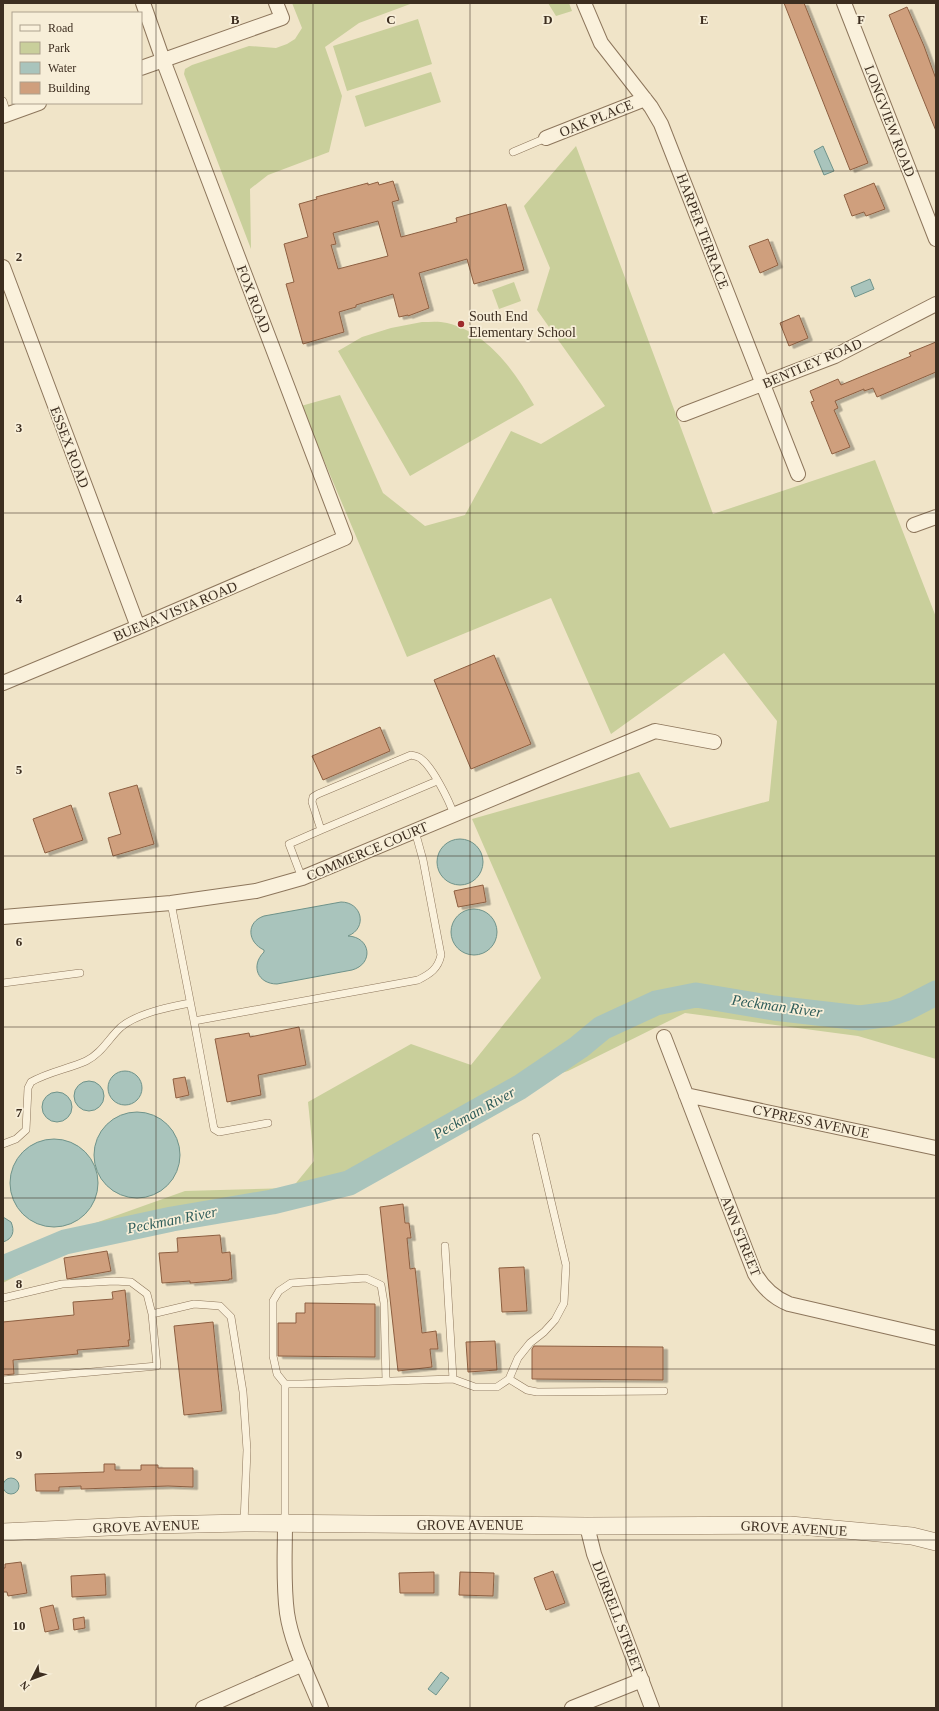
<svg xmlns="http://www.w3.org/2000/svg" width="939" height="1711" viewBox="0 0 939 1711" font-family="'Times New Roman',serif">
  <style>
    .green { fill: #c9cf9b }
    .water { fill: #a9c4bc; stroke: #6f938a }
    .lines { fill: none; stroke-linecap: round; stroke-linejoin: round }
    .river { stroke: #a9c4bc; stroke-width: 25 }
    .building { fill: #cf9f7d; stroke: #8d5f41; fill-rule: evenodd; filter: url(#shadow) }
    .service-casing { stroke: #8d765c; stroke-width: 8 }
    .minor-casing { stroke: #8d765c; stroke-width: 16 }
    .tertiary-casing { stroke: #8d765c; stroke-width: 18 }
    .service { stroke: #faf1dc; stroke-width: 7 }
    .minor { stroke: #faf1dc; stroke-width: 14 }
    .tertiary { stroke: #faf1dc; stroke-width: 17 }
    .grid { fill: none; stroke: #3d2e20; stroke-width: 1; stroke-opacity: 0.55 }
    .poi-dot { fill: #9e2a2b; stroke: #f7eed8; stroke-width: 1.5 }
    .labels { text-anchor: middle; stroke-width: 3.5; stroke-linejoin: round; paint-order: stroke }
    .street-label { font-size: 14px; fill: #3d2e20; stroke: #f7eed8 }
    .poi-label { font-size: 14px; fill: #3d2e20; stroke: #f7eed8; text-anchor: start }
    .water-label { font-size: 15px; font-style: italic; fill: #2f5d5a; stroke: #f7eed8 }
    .grid-label { font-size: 13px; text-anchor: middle; font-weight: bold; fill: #3d2e20; stroke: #f7eed8; stroke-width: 3.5; stroke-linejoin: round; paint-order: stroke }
  </style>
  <defs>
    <filter id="shadow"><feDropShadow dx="4.5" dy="2.5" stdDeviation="0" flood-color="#0004"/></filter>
  </defs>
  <rect width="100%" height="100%" fill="#f0e4c8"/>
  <path class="green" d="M292,3H413L359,23L325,47L342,96L329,152L268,175L250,189L251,249L184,74L185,69L192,65L249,46L276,48L287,44L295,39L302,28Z
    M548,3H569L572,11L556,16Z
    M418,19L432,64L347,91L333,46Z
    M431,72L441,102L365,127L355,96Z
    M576,146L713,514L875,460L936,617V1059L858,1036L685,1013L568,1071L546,1078L342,1195L250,1218L177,1228L62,1252L3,1283V1256L185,1191L292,1188L314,1161L308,1102L411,1044L471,1065L541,978L472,819L639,772L670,828L769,801L777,721L724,653L611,734L551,598L407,657L301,406L340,395L383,493L425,526L465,515L511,431L541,444L605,406L537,310L550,268L524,206Z
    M514,282L521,301L499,309L492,290Z
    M422,322C430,322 439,321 447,323C488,333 514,370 534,405L410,476L338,351L362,337L391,328Z"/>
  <path class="water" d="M823,146L834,171L824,175L814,151Z
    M870,279L874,289L855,297L851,287Z
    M437 862a23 23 0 1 1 46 0a23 23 0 1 1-46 0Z
    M341,902C362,902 368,928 348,936C371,937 374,964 352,970L277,984C258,984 250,966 264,952V950C247,942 246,922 264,916Z
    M451 932a23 23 0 1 1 46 0a23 23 0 1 1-46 0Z
    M108 1088a17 17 0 1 1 34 0a17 17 0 1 1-34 0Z
    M74 1096a15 15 0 1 1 30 0a15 15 0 1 1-30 0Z
    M42 1107a15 15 0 1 1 30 0a15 15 0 1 1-30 0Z
    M94 1155a43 43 0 1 1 86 0a43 43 0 1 1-86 0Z
    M10 1183a44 44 0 1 1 88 0a44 44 0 1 1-88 0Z
    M3,1217L11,1222C15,1231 13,1239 3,1242Z
    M3 1486a8 8 0 1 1 16 0a8 8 0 1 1-16 0Z
    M441,1672L449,1678L436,1695L428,1689Z"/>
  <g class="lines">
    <path class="river" d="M3,1268L65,1242L172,1219L272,1202L349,1183L520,1087L579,1047L602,1028L656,1003L696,995L774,1008L860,1018L890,1014L905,1009L936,993"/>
  </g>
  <path class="building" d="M784,3H804L868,163L850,170Z
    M907,7L924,46L936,79V131L889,15Z
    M393,181L399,200L392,202L401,237L457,222L456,218L506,204L524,270L474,284L467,259L419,273L429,308L408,316V315L399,317L393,294L356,305V307L339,312L344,332L303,344L286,284L294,282L284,244L308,237L299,204L317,199L316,197L368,183V185L378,182L379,185ZM378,221L388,256L338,269L331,245L336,244L333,233Z
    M874,183L885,209L866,216L864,212L852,216L844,195Z
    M768,239L778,265L760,273L749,246Z
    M799,315L808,338L789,346L780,323Z
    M936,342V372L877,397L873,388L864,391V389L835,401L838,408L834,410L850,447L832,454L811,402L814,401L810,391L838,379L841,385L911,356L909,353Z
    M494,655L531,744L471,769L434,680Z
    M380,727L390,751L323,780L312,756Z
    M137,785L154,844L113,856L108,838L121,834L109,793Z
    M71,805L83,840L45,853L33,819Z
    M483,885L486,902L458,907L454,891Z
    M299,1027L306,1065L258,1075L261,1095L227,1102L215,1039L249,1033L250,1037Z
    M185,1077L189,1095L176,1098L173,1079Z
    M403,1204L405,1223H409L411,1238H407L410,1269L415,1268L422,1333L436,1331L438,1349H430L432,1367L398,1371L380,1207Z
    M220,1235L222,1253L230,1252L232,1279H229V1280L190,1283V1281L162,1283L159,1253L178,1252L177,1238Z
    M107,1251L111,1271L67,1279L64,1258Z
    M524,1267L527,1311L502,1312L499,1268Z
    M125,1290L130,1340H128L129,1346L77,1350L78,1354L13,1360L14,1374L3,1375V1322L74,1315L73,1302L113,1299L112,1292Z
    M305,1303L375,1304V1357L278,1356V1323H296V1313H305Z
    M213,1322L222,1411L184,1415L174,1326Z
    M495,1341L497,1370L468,1372L466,1342Z
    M534,1346L663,1347V1380L532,1379V1349Z
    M104,1464H115V1470H141V1465H158V1468H193V1487L168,1486L81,1489V1486L59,1487V1491H36L35,1474L104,1472Z
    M21,1562L27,1593L8,1596L7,1592H3V1568H5V1564Z
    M553,1571L565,1603L546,1610L534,1578Z
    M434,1572V1593H400L399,1573Z
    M460,1572L494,1573L493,1596L459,1595Z
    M105,1574L106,1595L72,1597L71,1576Z
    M53,1605L59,1629L45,1632L40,1608Z
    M84,1617L85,1628L74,1630L73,1619Z"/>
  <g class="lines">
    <defs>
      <path id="service" d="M3,101L7,114
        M513,152L546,138
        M321,830L437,781
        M302,878L289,844L321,830L312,802L313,797L318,794L411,755C414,756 417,756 420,758C432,766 449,800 454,815
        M171,903L194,1021L418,980C430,974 438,969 441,955L423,860L415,831
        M3,983L80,973
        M194,1021L214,1129L219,1132L268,1123
        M3,1144L16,1139L26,1130L28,1088L31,1082C48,1072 68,1069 86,1061C101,1054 109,1038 121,1027C138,1013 169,1007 190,1003
        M3,1298L62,1284L114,1281L131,1282L147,1294L152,1314
        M453,1379L475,1387H497L509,1379L518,1358L530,1343L544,1332L555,1320L564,1303L566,1265L536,1137
        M509,1379L527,1390L537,1392L664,1391
        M3,1380L157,1366L152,1314L194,1304L220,1306L231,1317L243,1392L247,1450L244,1523
        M285,1384L277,1374L273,1356V1301L279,1291L291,1283L366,1278L381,1285L384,1303L386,1381
        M285,1523V1384H302L453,1379L445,1246"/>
      <path id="minor" d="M584,3L601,43L651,107L661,124L798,474
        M844,3L936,239
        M141,68L282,18L276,3
        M3,116L39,103
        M546,138L645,99
        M3,267L138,627
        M684,414L835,356L936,304
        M914,525L936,517
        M3,683L138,627L345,538L163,60L143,3
        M3,917L171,903L256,891L302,878L655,731L714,742
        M664,1037L755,1274C764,1289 774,1298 789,1304L936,1338
        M686,1095L936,1148
        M285,1524C285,1553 283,1583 287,1613C292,1646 309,1677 321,1708
        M587,1526L594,1554L652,1708
        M203,1708L303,1664
        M572,1708L642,1680"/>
      <path id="tertiary" d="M3,1532L151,1525L244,1523L587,1526L790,1525L912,1536L936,1542"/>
    </defs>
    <use href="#service" class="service-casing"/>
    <use href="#minor" class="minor-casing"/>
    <use href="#tertiary" class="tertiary-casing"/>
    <use href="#service" class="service"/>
    <use href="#minor" class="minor"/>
    <use href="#tertiary" class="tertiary"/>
  </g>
  <path class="grid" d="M156,3V1708M313,3V1708M470,3V1708M626,3V1708M782,3V1708M3,171H936M3,342H936M3,513H936M3,684H936M3,856H936M3,1027H936M3,1198H936M3,1369H936M3,1540H936"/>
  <circle class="poi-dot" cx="461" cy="324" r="4"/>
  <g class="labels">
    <g class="street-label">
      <text transform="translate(596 118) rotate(-22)" y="5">OAK PLACE</text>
      <text transform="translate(890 121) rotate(69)" y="5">LONGVIEW ROAD</text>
      <text transform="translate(703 231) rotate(69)" y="5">HARPER TERRACE</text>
      <text transform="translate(254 299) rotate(69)" y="5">FOX ROAD</text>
      <text transform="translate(812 363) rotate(-23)" y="5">BENTLEY ROAD</text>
      <text transform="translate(70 447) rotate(69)" y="5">ESSEX ROAD</text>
      <text transform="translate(175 611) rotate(-23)" y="5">BUENA VISTA ROAD</text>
      <text transform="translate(367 851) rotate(-23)" y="5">COMMERCE COURT</text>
      <text transform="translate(811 1121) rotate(12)" y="5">CYPRESS AVENUE</text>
      <text transform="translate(741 1236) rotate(68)" y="5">ANN STREET</text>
      <text x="470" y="1530">GROVE AVENUE</text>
      <text transform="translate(146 1526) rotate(-2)" y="5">GROVE AVENUE</text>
      <text transform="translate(794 1528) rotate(3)" y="5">GROVE AVENUE</text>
      <text transform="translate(618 1617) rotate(69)" y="5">DURRELL STREET</text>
    </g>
    <g class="poi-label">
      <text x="469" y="321">South End<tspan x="469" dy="16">Elementary School</tspan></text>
    </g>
    <g class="water-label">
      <text transform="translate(777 1006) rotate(8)" y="5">Peckman River</text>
      <text transform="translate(474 1113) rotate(-29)" y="5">Peckman River</text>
      <text transform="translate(172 1220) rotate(-11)" y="5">Peckman River</text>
    </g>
  </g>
  <g class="grid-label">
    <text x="235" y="24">B</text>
    <text x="391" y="24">C</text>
    <text x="548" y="24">D</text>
    <text x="704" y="24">E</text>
    <text x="861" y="24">F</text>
    <text x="19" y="261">2</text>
    <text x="19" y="432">3</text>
    <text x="19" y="603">4</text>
    <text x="19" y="774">5</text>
    <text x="19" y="946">6</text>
    <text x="19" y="1117">7</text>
    <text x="19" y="1288">8</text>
    <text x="19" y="1459">9</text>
    <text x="19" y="1630">10</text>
  </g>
  <rect width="939" height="1711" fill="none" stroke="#3d2e20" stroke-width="8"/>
  <rect x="12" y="12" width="130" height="92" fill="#f7eed8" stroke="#ada18e"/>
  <rect x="20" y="25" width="20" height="6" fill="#faf1dc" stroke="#ada18e"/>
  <text x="48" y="32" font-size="12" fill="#3d2e20">Road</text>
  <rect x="20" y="42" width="20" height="12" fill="#c9cf9b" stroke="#ada18e"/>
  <text x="48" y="52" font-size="12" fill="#3d2e20">Park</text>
  <rect x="20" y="62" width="20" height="12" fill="#a9c4bc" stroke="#ada18e"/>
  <text x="48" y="72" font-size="12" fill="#3d2e20">Water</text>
  <rect x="20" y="82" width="20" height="12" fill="#cf9f7d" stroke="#ada18e"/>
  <text x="48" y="92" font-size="12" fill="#3d2e20">Building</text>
  <g transform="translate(32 1679) rotate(228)" stroke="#f7eed8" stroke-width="3" paint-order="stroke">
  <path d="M0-3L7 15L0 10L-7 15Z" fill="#3d2e20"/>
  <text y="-6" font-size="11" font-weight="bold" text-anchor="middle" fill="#3d2e20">N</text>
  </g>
</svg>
